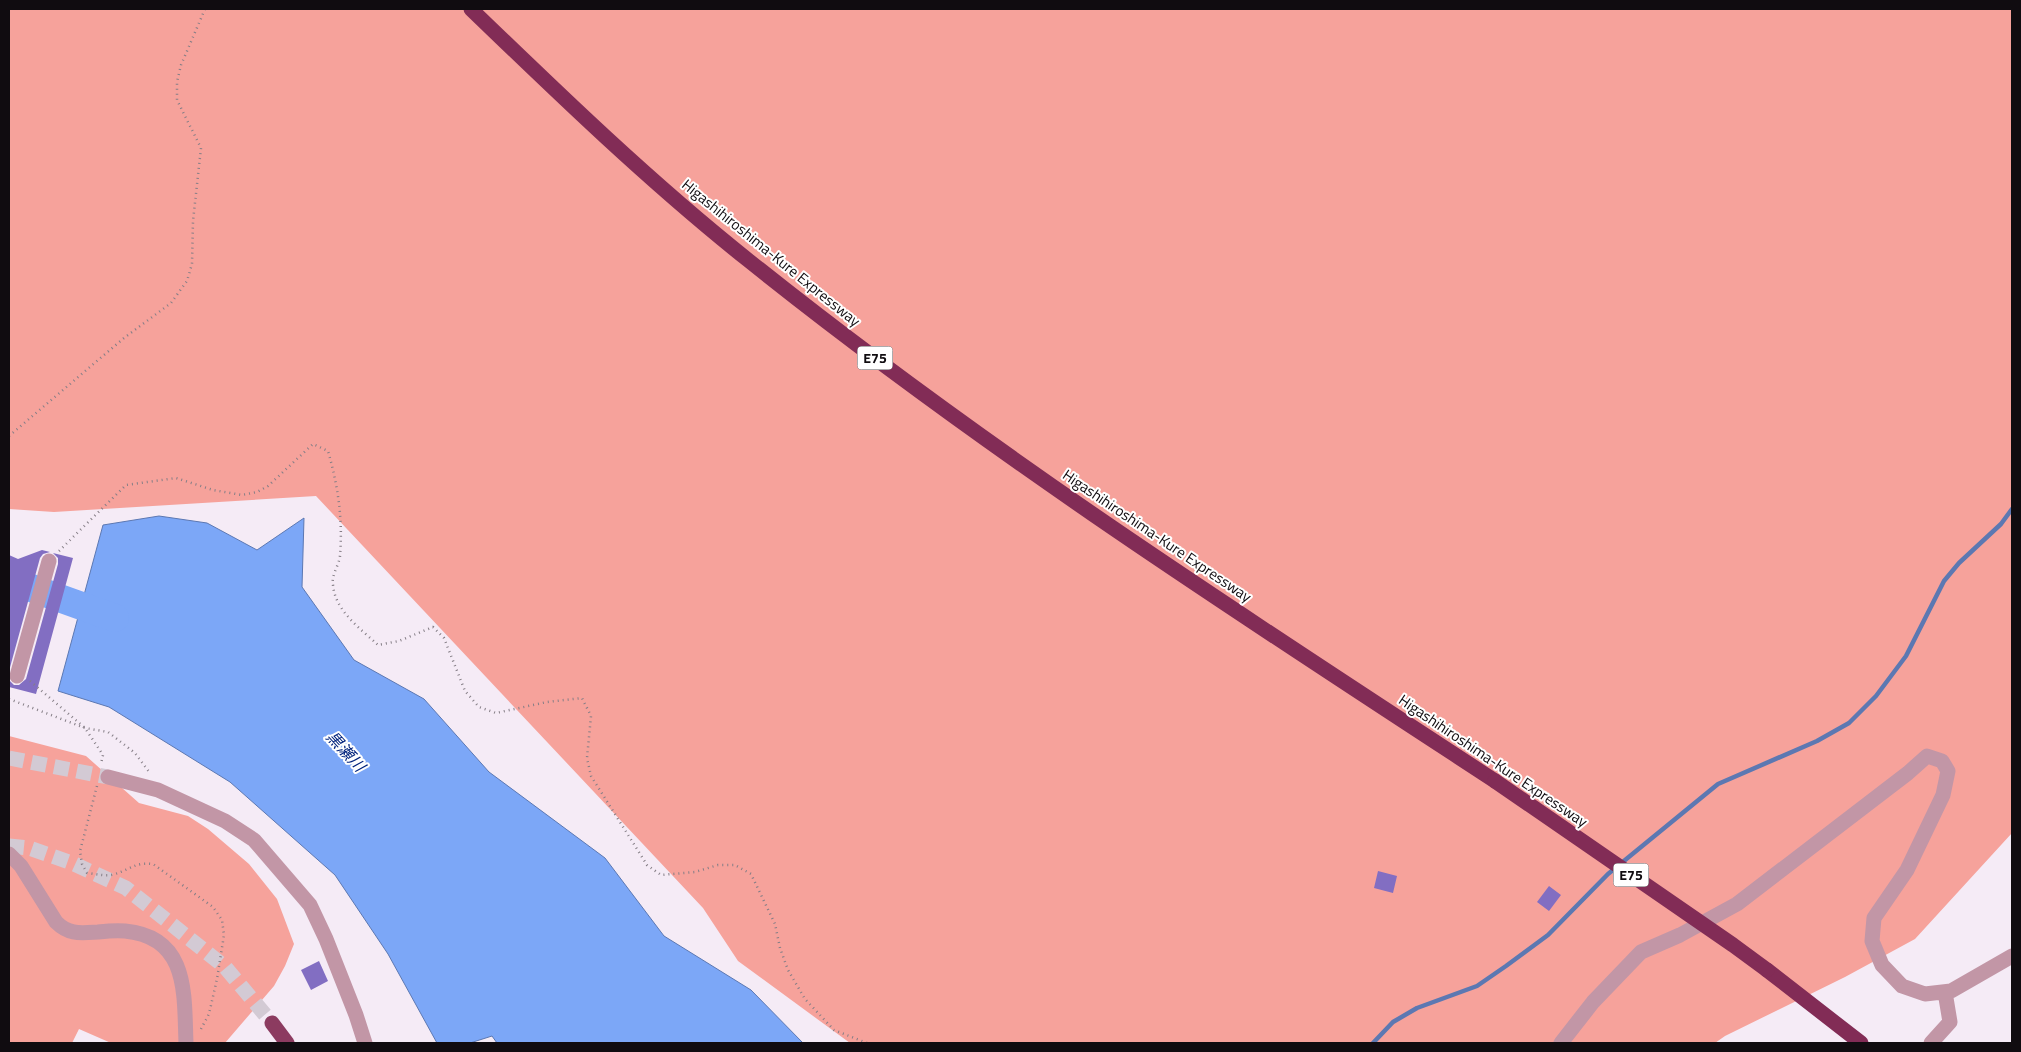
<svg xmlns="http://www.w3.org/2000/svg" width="2021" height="1052" viewBox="0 0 2021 1052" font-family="'Titillium Web','Noto Sans JP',sans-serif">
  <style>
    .forest { fill: #f6a29b }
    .water { fill: #7ca7f7; stroke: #5c78b2 }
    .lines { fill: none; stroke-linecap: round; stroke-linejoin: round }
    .stream { stroke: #5c78b2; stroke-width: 4.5 }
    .river { stroke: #7ca7f7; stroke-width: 28 }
    .building { fill: #826ec2 }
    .minor-tunnel { stroke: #d3cad4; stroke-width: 15; stroke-dasharray: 15 8; stroke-linecap: butt }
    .trunk-tunnel { stroke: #d3cad4; stroke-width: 15; stroke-dasharray: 15 8; stroke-linecap: butt }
    .path { stroke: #857e86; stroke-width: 2.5; stroke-dasharray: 1 4; stroke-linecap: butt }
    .minor { stroke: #c296a6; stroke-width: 15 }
    .trunk { stroke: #8c3b60; stroke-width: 15 }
    .motorway { stroke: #822c56; stroke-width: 15 }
    .motorway-bridge { stroke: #822c56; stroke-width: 15 }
    .labels { text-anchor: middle; stroke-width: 4; stroke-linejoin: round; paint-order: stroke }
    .shield { fill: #fff; stroke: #585558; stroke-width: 1 }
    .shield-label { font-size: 14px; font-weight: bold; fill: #100c10 }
    .street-label { font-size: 15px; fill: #100c10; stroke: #fff }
    .water-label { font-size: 16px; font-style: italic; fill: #00227c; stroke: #fff }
  </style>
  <rect width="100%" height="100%" fill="#f5ebf6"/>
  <path class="forest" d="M9,9H2012V833L1915,939L1845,977L1725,1036L1715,1043H850L738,961L703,908L316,496L54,512L9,509Z
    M9,736L86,756L139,803L188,816L208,829L249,864L277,899L294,944L285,966L274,986L225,1043H111L79,1029L72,1043H9Z"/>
  <path class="water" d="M159,516L207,523L257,550L304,518L302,587L354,660L424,699L489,772L605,858L664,936L751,990L803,1043H497L492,1036L470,1043H437L388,954L335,875L230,782L109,707L58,691L103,525Z"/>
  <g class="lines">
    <path class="stream" d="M1373,1043L1393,1022L1417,1008L1477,986L1506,966L1548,935L1608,874L1718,784L1817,741L1849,723L1876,696L1906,656L1944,581L1959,563L2001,524L2012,509"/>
    <path class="river" d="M9,580L115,618"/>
  </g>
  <path class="building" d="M42,550L50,552L43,554L40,558L9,671V555L18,559Z
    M53,553L73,558L36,694L9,687V680L14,685H19L26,679L58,564V558Z
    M1378,871L1397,876L1393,893L1374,888Z
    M1549,886L1561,895L1549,911L1537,902Z
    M319,961L328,981L311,990L301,970Z"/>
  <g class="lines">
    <path class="minor-tunnel" d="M9,758L108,777"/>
    <path class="trunk-tunnel" d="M9,846L29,848L72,863L126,888L225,967L272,1023"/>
    <path class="path" d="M9,436L124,338L171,303L187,281L192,264L193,221L201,148L177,100V82L181,65L205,9
      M59,551L126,485L176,478L213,490L242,495L257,492L268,486L313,444L328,451C338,486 343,519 340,556C339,565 331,576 333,585C335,611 361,629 378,645L399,641L433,627L444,638L465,691L479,707L496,713L547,702L582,698L591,716L587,758L591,776L647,865L661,875L695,872L718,865H735L751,874L775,924L780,948L788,970L805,999L834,1030L867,1043
      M30,681L85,728L103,755L101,764
      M9,699L85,728L108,732L135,753L150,773
      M97,786L80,851L82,864L87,873C97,874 106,877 115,874C131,869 135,862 153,864L213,907L222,920L224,935L217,979L209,1014L201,1029"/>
    <path class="minor" d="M17,676L49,561
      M108,777L158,790L225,821L254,840L310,905L326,939L356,1015L365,1043
      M9,854L21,866L56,922C69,935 80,933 98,932C107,931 116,930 125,931C189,937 184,994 186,1043
      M1561,1043L1593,1002L1641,952L1680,935L1737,904L1908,773L1927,756L1942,761L1948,771L1943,795L1907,870L1874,918L1872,941L1882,965L1902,986L1925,994L1951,991L2012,956
      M1931,1043L1950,1022L1945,992"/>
    <path class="trunk" d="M272,1023L287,1043"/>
    <path class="motorway" d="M471,9C560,95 650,182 748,260C985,450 1241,615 1495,781
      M1767,970L1861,1043"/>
    <path class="motorway-bridge" d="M1495,781L1733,945L1767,970"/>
  </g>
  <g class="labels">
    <g class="shield">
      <rect x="857.5" y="346.5" width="35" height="23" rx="4"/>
      <rect x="1613.5" y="863.5" width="35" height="23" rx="4"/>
    </g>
    <g class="shield-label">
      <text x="875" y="363">E75</text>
      <text x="1631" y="880">E75</text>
    </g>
    <g class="street-label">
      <text transform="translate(771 253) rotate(39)" y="5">Higashihiroshima-Kure Expressway</text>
      <text transform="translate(1157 536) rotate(34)" y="5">Higashihiroshima-Kure Expressway</text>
      <text transform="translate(1493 761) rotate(34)" y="5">Higashihiroshima-Kure Expressway</text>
    </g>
    <g class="water-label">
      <text transform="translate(346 751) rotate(47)" y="6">黒瀬川</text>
    </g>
  </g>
  <rect width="2021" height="1052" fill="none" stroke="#100c10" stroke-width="20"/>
</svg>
